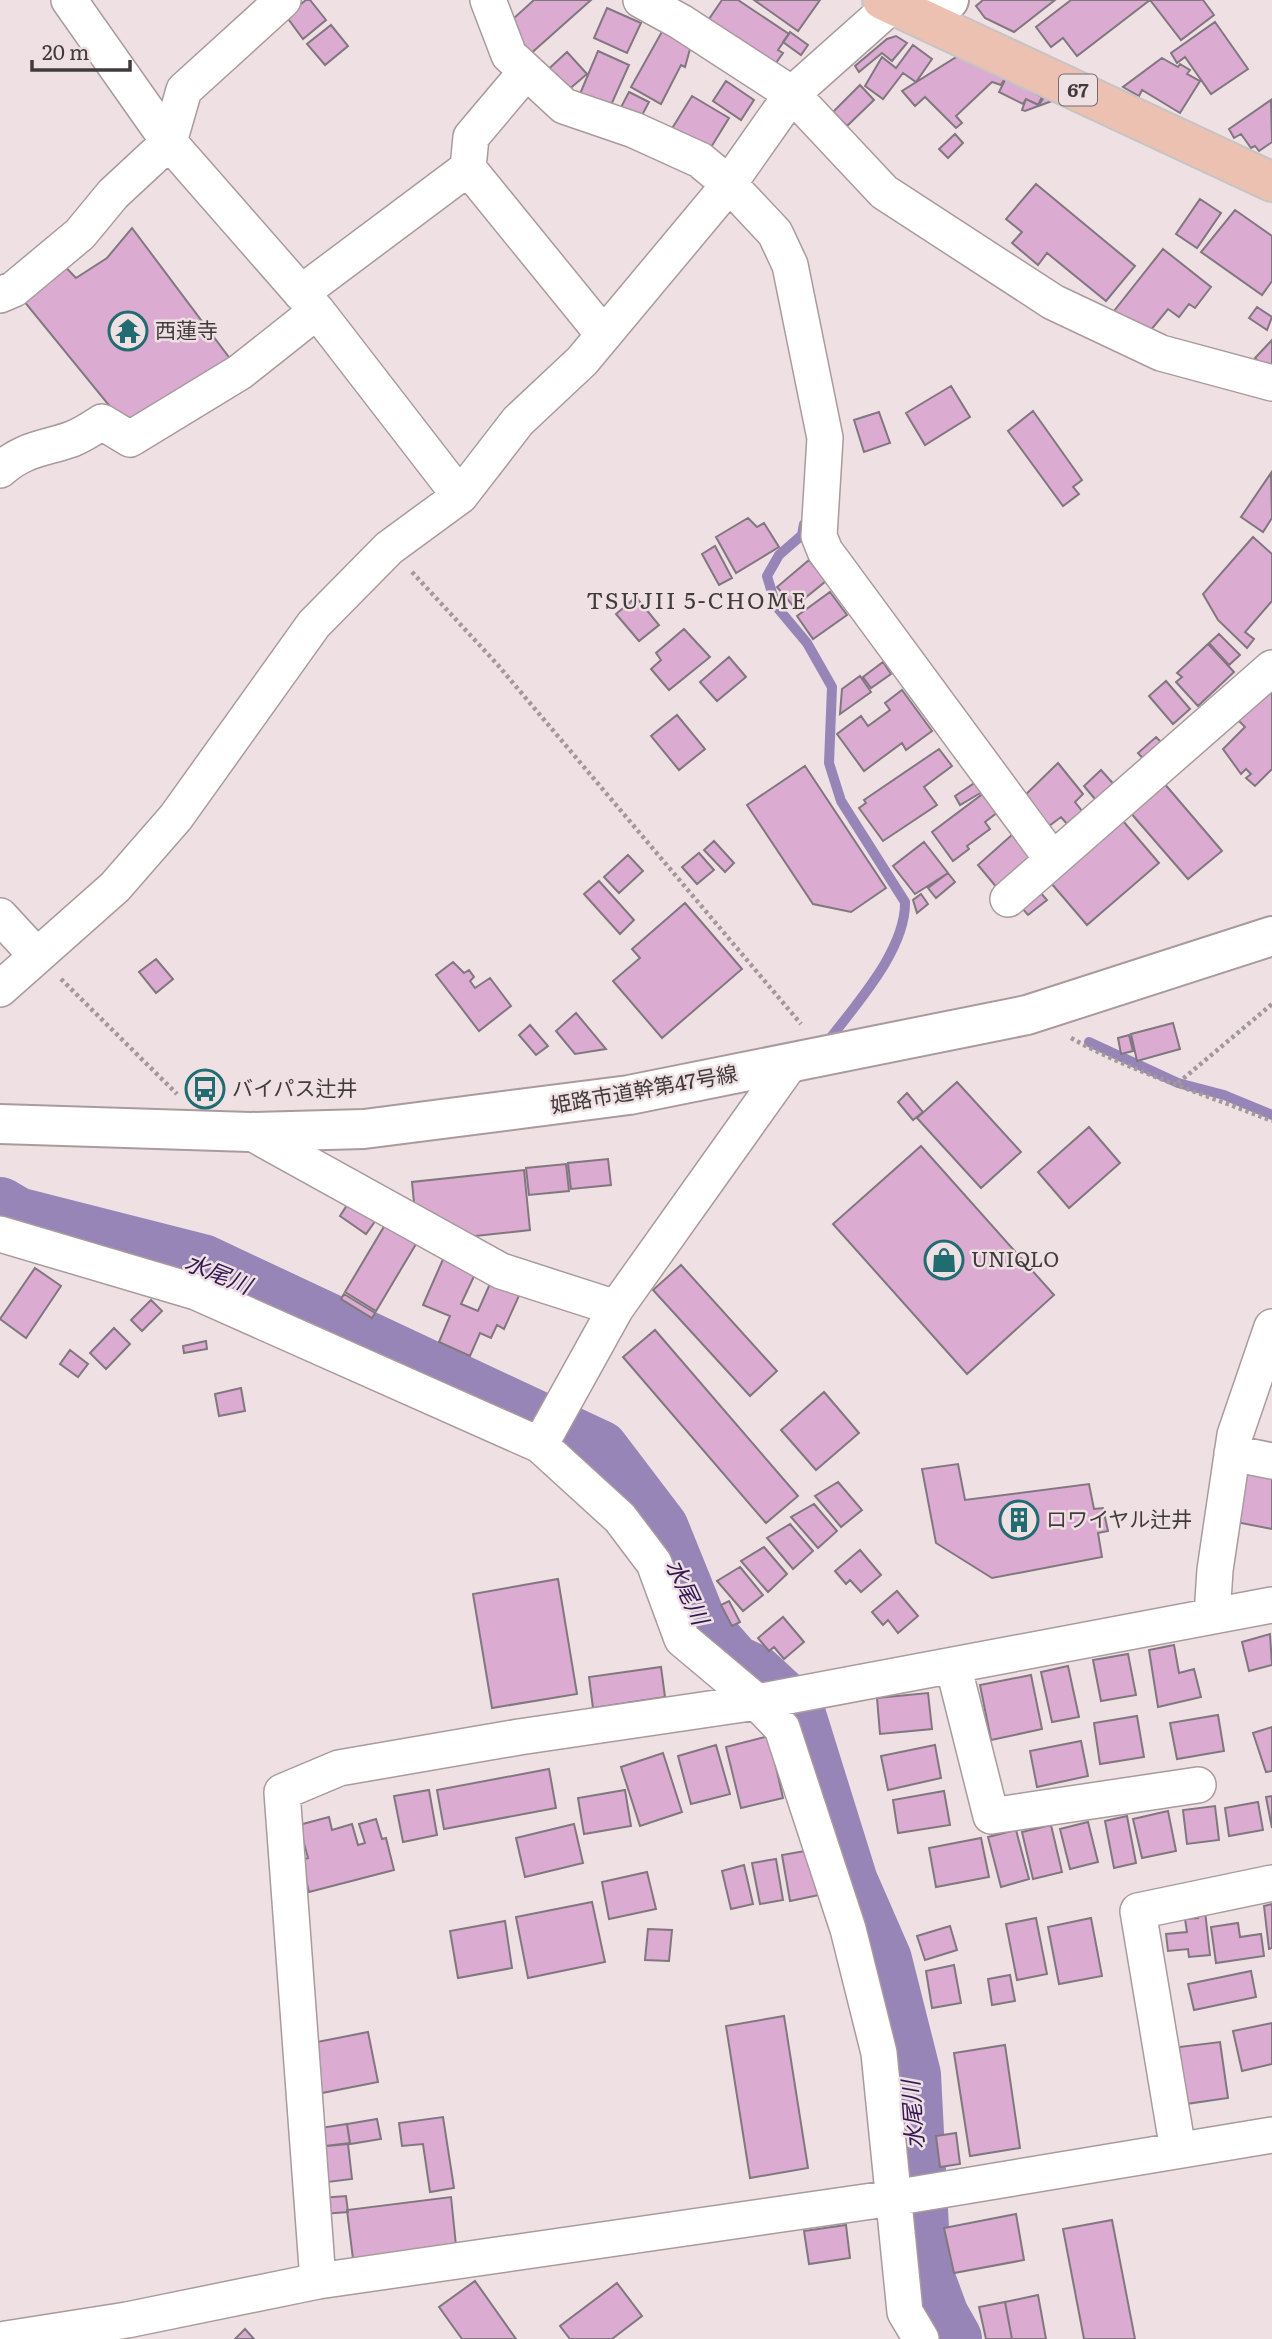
<svg xmlns="http://www.w3.org/2000/svg" width="1272" height="2339" viewBox="0 0 1272 2339" font-family="Literata,'Noto Sans JP',serif">
  <style>
    .lines { fill: none; stroke-linecap: round; stroke-linejoin: round }
    .stream { stroke: #9785b8; stroke-width: 10 }
    .river { stroke: #9785b8; stroke-width: 60 }
    .building { fill: #dcabd2; stroke: #81777f; stroke-width: 2 }
    .street-casing { stroke: #a99b9d; stroke-width: 38 }
    .secondary-casing { stroke: #a99b9d; stroke-width: 42 }
    .primary-casing { stroke: #c6c4c4; stroke-width: 42 }
    .path { stroke: #a3989a; stroke-width: 4.5; stroke-dasharray: 3.5 3.5; stroke-linecap: butt }
    .street { stroke: #fff; stroke-width: 35 }
    .secondary { stroke: #fff; stroke-width: 38 }
    .primary { stroke: #edc1b2; stroke-width: 38 }
    .labels { text-anchor: middle; stroke-width: 5; stroke-linejoin: round; paint-order: stroke }
    .shield { fill: #efe0e3; stroke: #756c6e; stroke-width: 2 }
    .shield-label { font-size: 19px; font-weight: bold; fill: #413b3c }
    .poi-label { font-size: 21px; fill: #413b3c; stroke: #efe0e3; text-anchor: start }
    .street-label { font-size: 21px; fill: #413b3c; stroke: #efe0e3 }
    .neighbourhood-label { font-size: 23px; letter-spacing: 2px; fill: #413b3c; stroke: #efe0e3 }
    .water-label { font-size: 23px; font-style: italic; fill: #341855; stroke: #efe0e3 }
  </style>
  <rect width="100%" height="100%" fill="#efe0e3"/>
  <g class="lines">
    <path class="stream" d="M804,524L802,535L779,555L767,576L776,606L807,643L832,687L829,763L841,801L905,902C906,951 854,1006 826,1044
      M1089,1042L1178,1083L1224,1095L1272,1115"/>
    <path class="river" d="M0,1207L17,1217L202,1264L599,1450L659,1529L697,1623L733,1664L754,1674L795,1712L848,1882L882,1960L911,2075L921,2267L939,2316L952,2339"/>
  </g>
  <path class="building" d="M306,0H310L326,20L303,39L286,16Z
    M534,0H591L528,56L503,28Z
    M722,0H738L789,34L778,50L783,53L776,63L709,19Z
    M754,0H820L798,31Z
    M983,0H1055L1014,32L985,18L976,6Z
    M1071,0H1203L1214,15L1181,40L1150,0L1077,56L1063,38L1051,47L1036,27Z
    M607,8L641,23L627,53L594,38Z
    M1215,22L1248,69L1211,94L1185,57L1177,63L1171,53Z
    M331,25L348,46L325,65L307,44Z
    M664,28L692,42L685,67L681,65L661,104L631,87Z
    M790,32L808,45L801,55L783,42Z
    M896,36L907,43L892,61L882,53L859,72L855,66L887,39Z
    M913,45L932,59L916,82L903,73L883,99L865,86L882,57L896,68Z
    M598,51L629,65L607,114L577,101Z
    M567,52L587,74L560,97L541,76Z
    M958,56L1005,78L1001,85L992,82L956,116L962,123L956,128L925,97L915,106L902,91Z
    M1162,58L1178,67L1180,64L1190,70L1187,74L1200,81L1180,113L1142,90L1139,96L1123,87Z
    M1006,78L1042,97L1038,105L1026,99L1023,104L999,92Z
    M726,81L754,100L741,120L713,101Z
    M860,85L874,100L847,126L833,112Z
    M629,92L649,102L638,123L618,113Z
    M692,96L729,118L705,157L668,135Z
    M1044,97L1052,101L1025,111L1022,110L1026,99L1039,105Z
    M1271,100L1272,142L1259,151L1255,146L1251,148L1241,134L1234,138L1229,129Z
    M955,134L963,143L948,158L939,149Z
    M1036,184L1135,266L1106,301L1047,253L1038,265L1012,243L1022,232L1006,219Z
    M1200,199L1221,213L1197,248L1176,234Z
    M1235,210L1272,236V281L1262,295L1201,252Z
    M132,228L240,372L134,436L14,289L54,255L76,278L107,258Z
    M1163,249L1211,287L1195,308L1189,304L1179,317L1168,309L1146,336L1114,311Z
    M1257,307L1272,317L1267,330L1249,318Z
    M1272,340V368L1269,372L1255,358Z
    M951,386L970,417L925,445L906,413Z
    M1033,411L1082,480L1073,487L1079,494L1063,506L1008,431Z
    M879,412L890,443L864,452L854,420Z
    M1271,473L1272,518L1263,532L1241,517Z
    M748,518L757,527L764,523L779,547L736,573L716,537Z
    M1253,537L1272,554V601L1245,632L1254,639L1247,648L1218,620L1203,594Z
    M715,546L732,578L719,585L702,554Z
    M809,560L826,581L794,607L777,587Z
    M830,592L847,615L813,639L797,616Z
    M636,597L659,625L639,641L616,614Z
    M684,629L710,657L669,690L651,669L661,660L656,653Z
    M1219,634L1240,655L1229,665L1209,643Z
    M1208,644L1234,672L1198,706L1176,682L1182,677L1177,673Z
    M729,657L746,677L717,701L700,682Z
    M883,662L891,674L871,688L863,677Z
    M860,676L871,692L840,714L842,689Z
    M1166,681L1190,709L1173,724L1149,696Z
    M1272,688V769L1255,786L1246,778L1251,774L1246,769L1241,774L1223,749L1245,727L1238,720Z
    M902,690L932,731L906,750L902,743L864,771L837,734L861,716L868,726L890,710L885,703Z
    M677,715L705,749L679,770L651,736Z
    M1156,737L1165,746L1147,763L1138,753Z
    M939,749L952,766L924,787L937,805L883,841L859,808L866,803L864,800Z
    M1058,763L1083,794L1075,802L1083,812L1068,825L1061,817L1045,829L1021,799Z
    M805,766L886,888L851,912L813,904L747,805Z
    M1101,770L1118,789L1100,805L1084,786Z
    M976,782L982,792L960,805L955,796Z
    M1163,782L1222,851L1188,879L1129,811Z
    M984,793L998,812L985,822L990,829L967,846L969,849L953,861L932,832Z
    M1123,821L1159,863L1087,925L1051,883Z
    M1013,834L1033,858L998,889L978,865Z
    M714,841L734,863L725,872L704,850Z
    M924,842L948,873L915,894L893,866Z
    M699,853L714,870L697,884L682,867Z
    M628,855L643,871L619,893L604,877Z
    M948,873L955,882L936,898L928,888Z
    M599,881L634,920L620,934L584,894Z
    M1040,892L1047,900L1028,915L1021,907Z
    M921,894L928,904L917,913L913,900Z
    M685,903L742,969L662,1038L613,981L640,958L632,949Z
    M156,959L173,979L156,993L139,972Z
    M453,962L464,973L469,970L474,977L470,981L475,988L490,978L511,1006L479,1031L436,975Z
    M576,1013L606,1049L575,1054L556,1031Z
    M1173,1023L1180,1049L1137,1061L1131,1034Z
    M530,1025L548,1046L536,1055L519,1035Z
    M1129,1035L1133,1051L1121,1054L1118,1038Z
    M957,1082L1021,1152L981,1188L917,1118Z
    M907,1093L923,1112L913,1120L898,1102Z
    M1089,1127L1120,1163L1069,1208L1038,1172Z
    M921,1146L1054,1295L967,1374L833,1224Z
    M608,1159L611,1185L571,1189L568,1163Z
    M566,1164L569,1191L529,1195L526,1168Z
    M524,1170L530,1230L466,1237L415,1213L412,1182Z
    M349,1202L376,1220L366,1234L340,1216Z
    M385,1225L416,1244L376,1311L345,1292Z
    M444,1257L476,1272L461,1304L478,1311L493,1277L522,1289L504,1329L497,1325L491,1338L480,1333L470,1356L439,1342L450,1316L423,1305Z
    M681,1265L777,1371L750,1396L653,1290Z
    M35,1268L61,1286L26,1338L0,1319Z
    M344,1294L375,1313L372,1318L341,1299Z
    M151,1300L162,1311L142,1331L131,1320Z
    M114,1328L130,1344L106,1369L90,1353Z
    M655,1330L798,1496L766,1523L623,1357Z
    M206,1341L207,1349L184,1353L183,1346Z
    M70,1350L88,1364L78,1377L60,1364Z
    M241,1388L245,1411L219,1416L215,1394Z
    M824,1392L859,1433L816,1470L781,1430Z
    M958,1464L965,1500L1089,1484L1094,1509L1103,1508L1108,1531L1098,1533L1102,1557L992,1578L936,1543L922,1469Z
    M1246,1472L1272,1477V1529L1236,1522Z
    M838,1482L862,1510L841,1527L815,1496Z
    M814,1504L837,1531L818,1548L791,1517Z
    M790,1524L813,1551L793,1569L767,1538Z
    M764,1547L787,1574L768,1592L741,1561Z
    M860,1550L881,1575L861,1592L850,1580L846,1584L835,1571Z
    M740,1567L763,1595L743,1611L717,1581Z
    M558,1579L577,1694L492,1708L473,1594Z
    M897,1591L918,1616L898,1633L888,1620L883,1625L872,1612Z
    M729,1601L740,1622L732,1626L721,1605Z
    M783,1617L804,1642L784,1659L774,1647L769,1651L758,1638Z
    M1270,1634L1272,1665L1249,1671L1242,1642Z
    M1174,1645L1179,1673L1194,1669L1201,1697L1158,1707L1149,1650Z
    M1128,1654L1136,1695L1101,1701L1093,1660Z
    M1068,1666L1079,1717L1052,1722L1041,1672Z
    M661,1667L665,1697L593,1708L589,1677Z
    M1031,1675L1042,1729L991,1740L980,1685Z
    M928,1693L932,1729L880,1734L877,1698Z
    M1218,1715L1224,1751L1177,1759L1170,1723Z
    M1137,1716L1144,1757L1100,1764L1094,1723Z
    M1272,1727V1771L1266,1772L1253,1733Z
    M769,1736L783,1798L741,1808L726,1747Z
    M1081,1741L1088,1776L1037,1787L1030,1751Z
    M716,1745L730,1794L691,1804L678,1756Z
    M935,1745L941,1778L888,1790L881,1756Z
    M663,1753L682,1812L640,1826L621,1767Z
    M549,1769L556,1808L444,1829L437,1790Z
    M429,1790L437,1835L403,1842L394,1796Z
    M625,1790L631,1826L584,1834L578,1798Z
    M944,1791L950,1825L898,1833L893,1800Z
    M1272,1796V1828L1266,1797Z
    M1258,1802L1263,1830L1229,1836L1225,1808Z
    M1215,1806L1219,1840L1187,1844L1183,1810Z
    M1168,1811L1176,1851L1142,1858L1133,1819Z
    M1127,1816L1136,1863L1114,1868L1105,1821Z
    M329,1817L332,1830L352,1824L358,1845L365,1843L359,1824L376,1819L382,1839L386,1838L394,1870L309,1892L301,1860L308,1858L299,1825Z
    M1088,1822L1098,1862L1070,1869L1060,1829Z
    M574,1824L583,1863L525,1877L516,1838Z
    M1051,1825L1062,1872L1033,1879L1022,1832Z
    M1016,1830L1029,1879L1001,1887L988,1837Z
    M981,1838L989,1877L936,1887L929,1848Z
    M811,1850L819,1895L790,1901L782,1855Z
    M776,1859L783,1900L760,1904L752,1863Z
    M744,1865L753,1904L731,1909L722,1871Z
    M647,1872L656,1909L609,1919L602,1882Z
    M592,1902L605,1962L528,1978L516,1917Z
    M1272,1904V1948L1269,1949L1264,1906Z
    M1205,1911L1210,1955L1189,1957L1188,1949L1168,1951L1166,1934L1187,1932L1185,1919L1198,1918L1197,1912Z
    M1036,1918L1047,1974L1017,1980L1006,1924Z
    M1091,1918L1102,1976L1059,1984L1048,1927Z
    M505,1921L512,1968L458,1978L450,1931Z
    M1238,1923L1240,1937L1261,1934L1264,1956L1216,1963L1211,1927Z
    M950,1926L957,1950L925,1960L917,1936Z
    M648,1929L672,1930L669,1961L645,1960Z
    M954,1965L961,2003L932,2008L926,1971Z
    M1251,1971L1256,1997L1194,2010L1188,1984Z
    M1010,1975L1015,2001L992,2005L988,1979Z
    M784,2016L808,2168L750,2178L726,2026Z
    M1272,2023V2064L1242,2071L1233,2031Z
    M368,2032L378,2082L322,2093L312,2043Z
    M1220,2042L1228,2098L1186,2104L1179,2047Z
    M1005,2045L1020,2148L970,2156L954,2053Z
    M443,2117L454,2188L430,2192L423,2144L402,2146L399,2123Z
    M377,2119L381,2139L350,2144L347,2124Z
    M347,2124L350,2143L317,2147L314,2129Z
    M956,2133L960,2164L940,2167L936,2136Z
    M348,2144L352,2179L320,2183L317,2147Z
    M346,2196L348,2212L323,2214L321,2198Z
    M451,2197L456,2246L353,2259L347,2210Z
    M1016,2214L1024,2260L954,2273L944,2228Z
    M1112,2220L1135,2339H1084L1063,2229Z
    M846,2225L850,2258L809,2264L804,2231Z
    M475,2281L516,2339H462L439,2307Z
    M617,2283L642,2316L612,2339H570L560,2326Z
    M1038,2295L1046,2339H1012L1005,2302Z
    M1005,2302L1012,2339H986L979,2307Z
    M245,2329L254,2339H235Z"/>
  <g class="lines">
    <defs>
      <path id="street" d="M69,0L169,142L317,311L460,496
        M488,0L509,55L564,106L634,130L700,160L729,184L775,233L790,265L825,438L819,536L825,551L1052,859
        M641,0L681,22L792,94L884,192L1053,302L1161,353L1272,383
        M468,168L603,334
        M301,293L468,168L471,137L525,73
        M0,295L14,289L80,234L113,194L169,142L184,90L283,0
        M0,470C25,448 44,449 72,439C82,435 93,428 102,422L130,439L240,372L317,311
        M1008,899L1272,668
        M0,916L36,955
        M0,989L115,887L176,817L314,624L389,548L460,496L518,421L582,361L723,192L792,94L892,5
        M250,1132L501,1271L616,1308
        M0,1234L196,1292L540,1445L620,1518L654,1563L682,1639L757,1702L782,1728L848,1929L879,2053L905,2312L921,2339
        M540,1445L616,1308L789,1065
        M1232,1453L1272,1461
        M1212,1616L1215,1570L1235,1435L1272,1327
        M953,1665L991,1816L1198,1785
        M1178,2150L1138,1911L1272,1883
        M318,2281L282,1792L339,1768L519,1737L757,1702L1272,1605
        M6,2339L127,2320L318,2281L893,2198L1272,2135"/>
      <path id="secondary" d="M926,19L949,0
        M0,1124L250,1132L364,1129L629,1095L1027,1015L1272,936"/>
      <path id="primary" d="M882,0L1272,182"/>
    </defs>
    <use href="#street" class="street-casing"/>
    <use href="#secondary" class="secondary-casing"/>
    <use href="#primary" class="primary-casing"/>
    <path class="path" d="M412,572L497,664L801,1024
      M61,979L177,1094
      M1071,1038C1134,1073 1205,1094 1272,1121
      M1178,1083L1272,1004"/>
    <use href="#street" class="street"/>
    <use href="#secondary" class="secondary"/>
    <use href="#primary" class="primary"/>
  </g>
  <defs>
    <symbol id="temple-ring" viewBox="-11 -11 22 22"><circle r="9.5" fill="#efe0e3" stroke="#206c71" stroke-width="1.5"/><path d="M0-6L5-2H3V0L6.5 2.5H4V6H1.5V3h-3V6H-4V2.5H-6.5L-3 0V-2H-5Z" fill="#206c71"/></symbol>
    <symbol id="bus-ring" viewBox="-11 -11 22 22"><circle r="9.5" fill="#efe0e3" stroke="#206c71" stroke-width="1.5"/><path d="M-5-6H5V4H4V6H2V4H-2V6H-4V4H-5ZM-3.5-4V0h7V-4ZM-3.5 1.2v1.5H-2V1.2ZM2 1.2v1.5H3.5V1.2Z" fill="#206c71"/></symbol>
    <symbol id="shop-ring" viewBox="-11 -11 22 22"><circle r="9.5" fill="#efe0e3" stroke="#206c71" stroke-width="1.5"/><path d="M-5-2.5h2.3a2.7 3.5 0 0 1 5.4 0H5L5.5 6h-11ZM-1.5-2.5h3a1.5 2.3 0 0 0-3 0Z" fill="#206c71"/></symbol>
    <symbol id="building-ring" viewBox="-11 -11 22 22"><circle r="9.5" fill="#efe0e3" stroke="#206c71" stroke-width="1.5"/><path d="M-4-6H4V6H1V3H-1V6H-4ZM-2.5-4.3h1.7v1.8h-1.7ZM.8-4.3h1.7v1.8H.8ZM-2.5-1h1.7V.8h-1.7ZM.8-1h1.7V.8H.8Z" fill="#206c71"/></symbol>
  </defs>
  <g fill-rule="evenodd">
    <use href="#temple-ring" x="106" y="309" width="44" height="44"/>
    <use href="#bus-ring" x="183" y="1067" width="44" height="44"/>
    <use href="#shop-ring" x="922" y="1238" width="44" height="44"/>
    <use href="#building-ring" x="997" y="1498" width="44" height="44"/>
  </g>
  <g class="labels">
    <rect class="shield" x="1059" y="74.5" width="38" height="31" rx="5"/>
    <g class="shield-label">
      <text x="1078" y="97">67</text>
    </g>
    <g class="poi-label">
      <text x="155" y="338">西蓮寺</text>
      <text x="232" y="1096">バイパス辻井</text>
      <text x="971" y="1267">UNIQLO</text>
      <text x="1046" y="1527">ロワイヤル辻井</text>
    </g>
    <g class="street-label">
      <text transform="translate(644 1090) rotate(-10)" y="7">姫路市道幹第47号線</text>
    </g>
    <g class="neighbourhood-label">
      <text x="697" y="609">TSUJII 5-CHOME</text>
    </g>
    <g class="water-label">
      <text transform="translate(218 1274) rotate(22)" y="8">水尾川</text>
      <text transform="translate(687 1592) rotate(65)" y="8">水尾川</text>
      <text transform="translate(913 2115) rotate(-94)" y="8">水尾川</text>
    </g>
  </g>
  <path d="M32 60v10h98v-10" fill="none" stroke="#413b3c" stroke-width="3.5"/>
  <text x="42" y="60" font-size="21" fill="#413b3c" stroke="#efe0e3" stroke-width="5" paint-order="stroke">20 m</text>
</svg>
